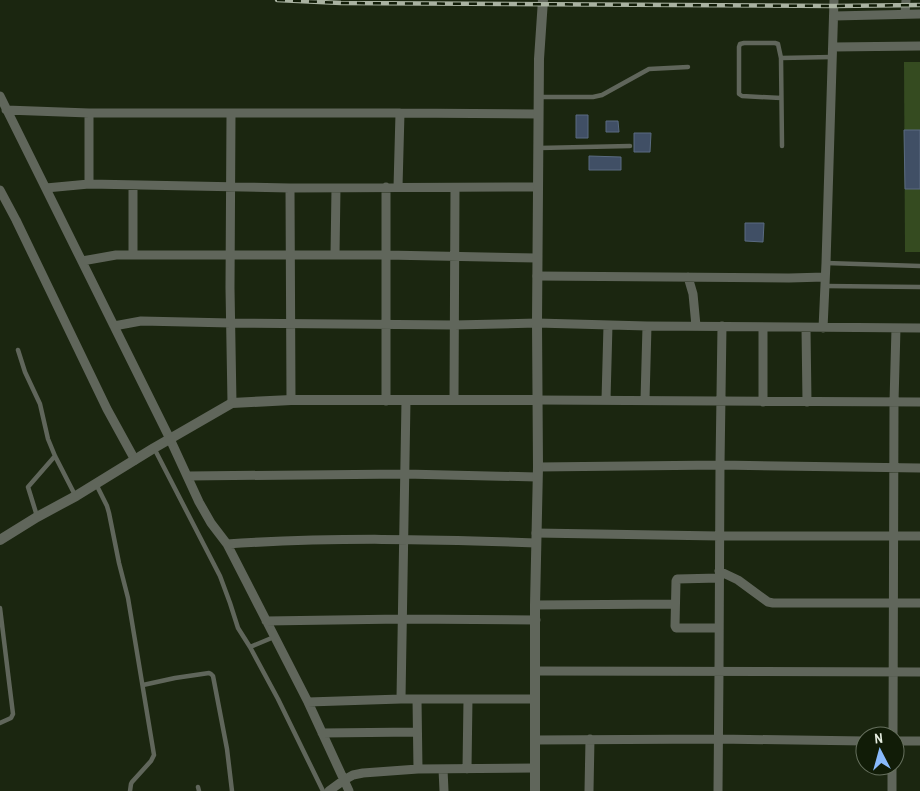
<svg xmlns="http://www.w3.org/2000/svg" width="920" height="791" viewBox="0 0 920 791" font-family="'Archivo Narrow',sans-serif">
  <style>
    .green { fill: #354b20 }
    .building { fill: #404f65; stroke: #5a6b81 }
    .lines { fill: none; stroke-linecap: round; stroke-linejoin: round }
    .service { stroke: #60665b; stroke-width: 4.5 }
    .minor { stroke: #60665b; stroke-width: 9 }
    .tertiary { stroke: #60665b; stroke-width: 10 }
    .rail-casing { stroke: #a9b2a1; stroke-width: 4.5 }
    .rail { stroke: #111c07; stroke-width: 2.5; stroke-dasharray: 8; stroke-linecap: butt }
  </style>
  <rect width="100%" height="100%" fill="#1b2610"/>
  <path class="green" d="M904,62H920V252H905Z"/>
  <path class="building" d="M576,115H588V138H576Z
    M606,121H618L619,132H606Z
    M904,130H920V189H905Z
    M634,133H651L650,152H634Z
    M589,156L621,157V170H589Z
    M745,223H764L763,242L745,241Z"/>
  <g class="lines">
    <path class="service" d="M781,58L832,57
      M540,97H593L602,95L649,69L688,67
      M781,98L742,96L739,94V47L740,44L744,43H775L778,44L781,58L782,146
      M539,148L630,146
      M826,263L920,266
      M825,286L920,287
      M18,350L25,372L40,404L48,439L55,456L75,495
      M154,448L220,576L230,603L238,628L250,647L278,699L323,791
      M96,484L107,506L109,513L119,563L128,598L154,755L151,761L132,782L131,784L130,791
      M37,516L28,487L55,456
      M0,608L13,714L11,718L0,723
      M250,647L274,637
      M143,685L175,678L209,673L211,674L213,676L227,749L232,791
      M198,787L199,791"/>
    <path class="minor" d="M905,14L906,0
      M834,16L920,14
      M833,47L920,46
      M0,96L170,439L199,502L211,523L227,544L246,581L308,702L349,791
      M6,110L89,113H400L538,114
      M89,113V184
      M231,114L230,288L232,403
      M398,187L400,113
      M46,188L89,184L290,188L538,187
      M290,188L291,400
      M0,190L16,220L107,409L135,460
      M133,255V185
      M335,255L336,188
      M82,261L116,255H386L537,258
      M537,276L789,278L825,277
      M688,277L693,294L696,326
      M114,326L141,321L231,323L454,325L537,323L647,326L920,328
      M763,327V402
      M806,328L807,402
      M823,328L826,263L834,0
      M454,400L455,188
      M537,400L920,402
      M606,400L608,325
      M645,400L647,326
      M386,401V187
      M538,467L720,465L920,468
      M188,476L405,474L537,477
      M536,533L719,536H920
      M227,544C330,537 433,539 536,543
      M719,571L738,580L768,602L773,603H920
      M719,578L677,579L676,581L675,626L676,628H719
      M535,605L675,604
      M266,621L402,619L536,620
      M535,671L920,672
      M401,699L406,400
      M417,699L418,769
      M308,702L401,699H535
      M322,733L417,732
      M893,736L894,402L896,328
      M535,740L718,739L865,741
      M895,741H920
      M443,769L444,791
      M467,769L468,699
      M329,791L344,780L353,775L363,773L418,769L535,768
      M589,791L590,739
      M718,791L719,672L720,465L722,326
      M892,791V766"/>
    <path class="tertiary" d="M0,540L37,517L76,496L154,448L232,403L291,400H537
      M535,791V605L538,467L537,323L539,59L543,0"/>
    <defs>
      <path id="rail" d="M277,0L341,3L834,6L920,5"/>
    </defs>
    <use href="#rail" class="rail-casing"/>
    <use href="#rail" class="rail"/>
  </g>
  <g transform="translate(880 751) rotate(354)"><circle r="24" fill="#111c07" stroke="#66705e"/>
  <path d="M0-4L9 19L0 12L-9 19Z" fill="#89bafc"/>
  <text y="-8" font-size="14" font-weight="bold" text-anchor="middle" fill="#e6eee0">N</text>
  </g>
</svg>
